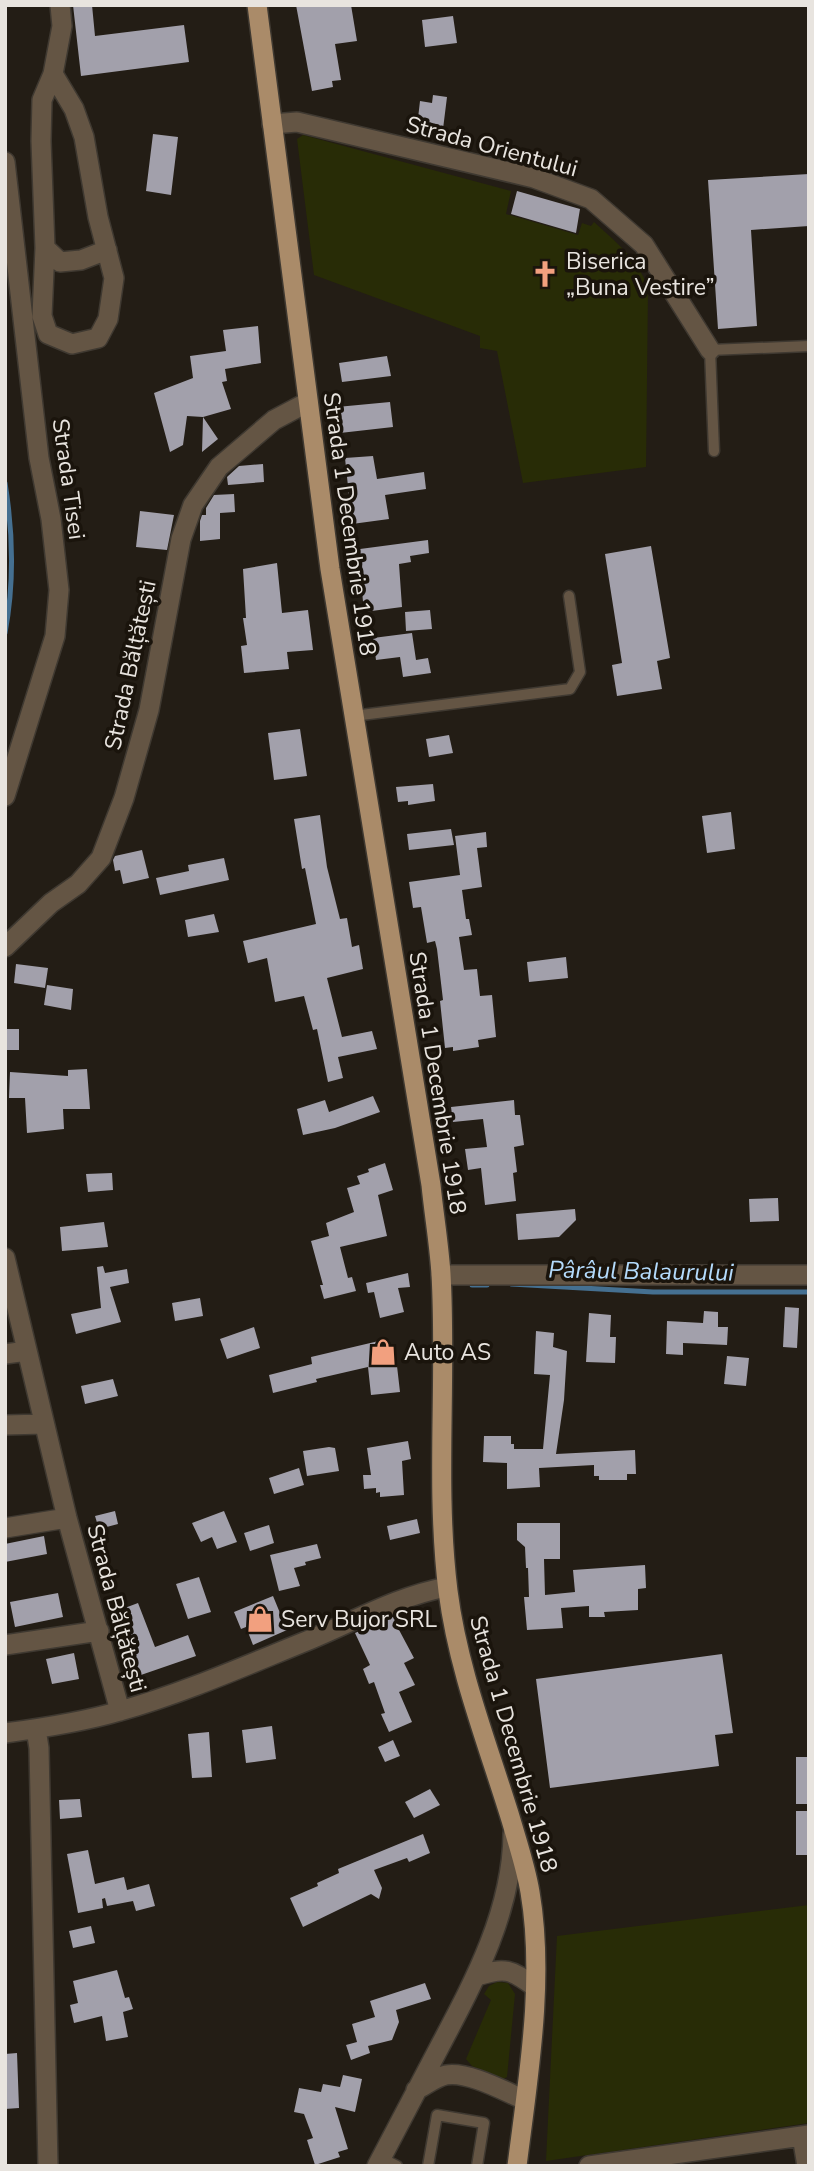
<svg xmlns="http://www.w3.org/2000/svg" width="814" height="2171" viewBox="0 0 814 2171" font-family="'Nunito Sans',sans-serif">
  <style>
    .green { fill: #282c06 }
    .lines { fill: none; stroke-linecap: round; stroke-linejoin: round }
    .stream { stroke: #457091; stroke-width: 5 }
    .building { fill: #a2a0ab }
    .service-casing { stroke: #3f3931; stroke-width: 13 }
    .minor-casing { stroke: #3f3931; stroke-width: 22 }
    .tertiary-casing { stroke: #3f3931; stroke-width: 22 }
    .primary-casing { stroke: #3f3931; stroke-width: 22 }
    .service { stroke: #645544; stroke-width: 10 }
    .minor { stroke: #645544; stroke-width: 19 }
    .tertiary { stroke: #645544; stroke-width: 19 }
    .primary { stroke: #aa8b69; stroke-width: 19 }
    .labels { text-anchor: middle; stroke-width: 7; stroke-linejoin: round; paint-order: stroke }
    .street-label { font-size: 23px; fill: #e8e4df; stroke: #1a140c }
    .poi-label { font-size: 23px; fill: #e8e4df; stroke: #1a140c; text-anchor: start }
    .water-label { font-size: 24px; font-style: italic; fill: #b4dbfc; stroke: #1a140c }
  </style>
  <rect width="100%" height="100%" fill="#231d15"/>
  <path class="green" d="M303,135L511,191L506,214L578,235L582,223L591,226L594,222C616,242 638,259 648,288L646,467L523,483L497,351L480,348V336L314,275L297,139Z
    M809,1905V2123L546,2161L557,1936Z
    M497,1982L508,1983L515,1994L507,2077L503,2079L472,2066L466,2059L491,2000L484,1994L489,1986Z"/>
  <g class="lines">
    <path class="stream" d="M5,483C13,532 14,585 5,633
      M511,1284L653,1292H809
      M472,1285H487"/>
  </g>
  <path class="building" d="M73,5H92L95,36L184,25L189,62L81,76Z
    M296,5H351L357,41L335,44L341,80L332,81L333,87L312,91Z
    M453,16L457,43L425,47L422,20Z
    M433,95L447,97L442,137L427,136L428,128L417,127L420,101L432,103Z
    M153,134L178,137L171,195L146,191Z
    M809,174V226L751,230L757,326L718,329L708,180Z
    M517,191L580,209L576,233L511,214Z
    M258,326L261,363L225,369L227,381L222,382L231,409L203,417L218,439L202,452L203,417L187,416L183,445L170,452L154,393L193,378L190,356L226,351L223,330Z
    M387,356L391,376L342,382L339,363Z
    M390,402L393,427L340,433L337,407Z
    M373,456L377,479L424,472L426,489L385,495L389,519L352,524L345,458Z
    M263,464L264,482L228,485L227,477L239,466Z
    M234,494L235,512L220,513V539L200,541V521L202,515H206V508L214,495Z
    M140,511L174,515L167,550L136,547Z
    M428,540L429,553L410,556L411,562L399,564L402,607L364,612L362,591L365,590L360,549Z
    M651,546L670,658L657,661L662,689L617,696L612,665L622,663L605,554Z
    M277,563L282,613L308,610L313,650L287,652L289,669L244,673L241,646L247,645L243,618H246L243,569Z
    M430,610L432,629L406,631L405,612Z
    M412,633L416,660L428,658L431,673L403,677L400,657L376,660L373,638Z
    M300,729L307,776L274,780L268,733Z
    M449,735L453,753L429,757L426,739Z
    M433,784L435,801L408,805V801L398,802L396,787Z
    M731,812L735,849L707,853L702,816Z
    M320,815L327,867L340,919L347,918L352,947L359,945L363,969L327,978L342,1037L372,1031L377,1049L338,1057L343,1078L328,1082L317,1029L313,1030L304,996L275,1002L267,958L248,963L243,941L316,924L305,868L302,869L294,819Z
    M451,829L454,845L409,850L407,834Z
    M486,832L487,847L477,848L482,887L462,890L466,919H469L472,935L459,937L464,970L477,969L480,996L492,995L496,1037L478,1040L479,1047L453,1051V1047L445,1048L440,1001L443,1000L437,949L435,941L427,943L421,907L413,908L409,882L460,875L455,836Z
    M142,850L149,878L123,884L120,870L115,871L113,860L115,856Z
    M224,858L229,880L160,895L156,878L189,871L188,865Z
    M214,914L219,932L188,937L185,920Z
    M566,957L568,978L529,982L527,962Z
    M16,964L48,968L45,988L14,983Z
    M47,985L73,989L71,1010L44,1005Z
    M5,1029H19V1050H5Z
    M87,1069L90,1109H63L64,1129L27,1133L25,1098H9L10,1072L68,1076V1070Z
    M373,1096L380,1112L335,1128L303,1135L297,1109L325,1100L329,1112Z
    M514,1100L515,1115H520L524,1145L514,1147L517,1172L513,1173L516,1201L485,1205L481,1168L468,1170L465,1149L487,1147L483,1119L453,1122L451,1107Z
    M385,1163L393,1190L378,1195L387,1236L340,1247L348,1278L352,1277L356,1291L324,1299L320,1285H323L311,1241L329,1236L326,1223L354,1212L347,1188L360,1184L357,1176L369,1172L368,1169Z
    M112,1173L113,1190L88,1192L86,1174Z
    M778,1198L779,1221L750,1222L749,1199Z
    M575,1209L576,1220L559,1237L518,1240L516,1214Z
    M104,1222L108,1247L62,1251L60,1227Z
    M103,1266L105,1273L127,1269L129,1283L110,1287L121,1322L76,1334L71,1314L101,1308L97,1267Z
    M408,1273L410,1287L398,1288L404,1312L380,1318L374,1292L368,1293L366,1283Z
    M200,1298L203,1316L175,1321L172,1303Z
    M785,1307L799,1308L797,1348L783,1347Z
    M704,1311L718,1312V1327H728L727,1345L683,1343V1355L666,1354L667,1321L703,1323Z
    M589,1313L611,1315L610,1337H616L615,1363L586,1362Z
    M254,1327L260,1348L227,1359L220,1339Z
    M536,1331L554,1333L553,1347L567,1351L564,1400L556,1454L635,1450L636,1474H627V1480H599V1476H594V1465L539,1468L540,1487L507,1489V1463L483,1462L484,1436H511V1444H514V1449H543L550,1375L534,1374Z
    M383,1340L390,1367L397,1366L400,1392L371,1395L368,1367L316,1379L317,1382L273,1393L269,1375L312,1364L311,1357Z
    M727,1356L749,1358L746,1386L724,1384Z
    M113,1379L118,1396L85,1404L81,1386Z
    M408,1441L411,1459L402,1461L404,1495L380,1497V1492L376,1493V1488L364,1489L363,1475H371L367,1448Z
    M329,1447L335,1448L339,1471L307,1476L303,1451Z
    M299,1468L304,1485L274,1494L269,1478Z
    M115,1511L118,1524L99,1529L95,1516Z
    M224,1511L237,1542L217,1549L212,1537L201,1542L192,1523Z
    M417,1519L420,1533L390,1540L387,1526Z
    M517,1523H560V1559H544L545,1595L575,1592L573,1570L645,1565L646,1588L638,1589V1610L604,1612L605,1617H589V1606L561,1608L563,1628L527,1630L524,1597H529L528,1568H526L525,1547L517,1540Z
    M269,1525L274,1543L250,1551L244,1533Z
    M44,1536L47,1554L5,1562V1544Z
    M317,1544L321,1558L305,1562L306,1565L294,1568L300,1586L279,1591L270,1555Z
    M199,1577L211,1612L188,1619L176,1584Z
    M58,1593L63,1617L15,1627L10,1602Z
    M273,1596L287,1630L253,1645L246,1627L241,1629L234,1612Z
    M138,1603L155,1647L188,1635L196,1656L138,1676L114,1612Z
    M400,1614L404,1625L398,1628L414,1658L404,1663L415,1685L399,1692L412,1722L389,1732L381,1714L385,1713L374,1682L369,1684L363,1669L370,1665L355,1633Z
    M74,1653L79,1679L52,1684L46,1659Z
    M722,1654L733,1733L715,1735L719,1766L550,1788L536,1679Z
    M272,1726L276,1759L246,1763L242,1730Z
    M209,1732L212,1777L192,1778L188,1734Z
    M393,1740L400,1756L385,1762L378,1747Z
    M796,1757H809V1804H796Z
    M430,1789L440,1805L414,1818L405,1802Z
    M80,1799L82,1817L60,1819L59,1800Z
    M796,1811H809V1855H796Z
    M423,1834L430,1853L409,1862L407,1858L374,1870L382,1888L379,1899L371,1894L303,1927L290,1898L318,1886L317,1883L339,1873L338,1869Z
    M88,1850L95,1884L124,1877L127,1890L149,1884L155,1906L136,1911L133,1901L107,1906L105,1898L102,1899L103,1908L78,1913L67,1854Z
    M91,1926L95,1943L73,1948L69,1931Z
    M117,1970L125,1998L129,1997L133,2009L123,2012L128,2037L106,2041L102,2016L74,2023L70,2005L78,2003L73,1981Z
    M425,1983L431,1999L396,2010L399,2022L392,2040L368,2046L370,2053L351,2060L346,2045L357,2042L352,2024L375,2017L370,2001Z
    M17,2053L19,2108L5,2109V2054Z
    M343,2075L362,2079L355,2112L335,2107L348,2149L338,2152L340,2157L315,2165L307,2140L313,2138L304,2114L294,2112L299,2088L321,2092L323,2084L340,2087Z"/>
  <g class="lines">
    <defs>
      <path id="service" d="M714,451L710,350L809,346
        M353,716L570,689L580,672L569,596
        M381,2158L397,2166
        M428,2166L437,2115L484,2123L477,2166"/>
      <path id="minor" d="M53,74L74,109L84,137L98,217L114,278L108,319L98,338L72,344L48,334L42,316L45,248L41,141L42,100L53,74L62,26L60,5
        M272,124L297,122L534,178L591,199L644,245L710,350
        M5,162L39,458L51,519L59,590L55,636L5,796
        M45,248L60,262L81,260L107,250
        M5,947L51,903L78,884L101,858L124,798L149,710L181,539L193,505L219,467L274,420L308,402
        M5,1258L67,1518L120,1711
        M441,1275H809
        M5,1354L27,1351
        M5,1425L44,1424
        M5,1528L67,1518
        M5,1645L99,1631
        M36,1729L39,1748L48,2166
        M5,1733C43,1728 83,1722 120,1711C184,1693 247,1665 309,1640C355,1621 398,1596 447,1587
        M802,2136L807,2166
        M589,2166L809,2135"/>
      <path id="tertiary" d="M477,1976C505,1967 511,1969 535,1987
        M416,2090C426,2085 436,2077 446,2075C468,2071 504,2091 525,2100
        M377,2166C398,2126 419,2086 440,2046C475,1980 512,1911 513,1834"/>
      <path id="primary" d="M257,5L330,569L431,1185C434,1215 439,1244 441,1274C447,1380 435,1486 448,1591C458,1670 488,1745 511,1820C518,1844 526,1868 530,1892C545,1980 528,2078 517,2166"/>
    </defs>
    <use href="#service" class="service-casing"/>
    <use href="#minor" class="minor-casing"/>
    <use href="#tertiary" class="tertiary-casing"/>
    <use href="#primary" class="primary-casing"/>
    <use href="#service" class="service"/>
    <use href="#minor" class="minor"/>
    <use href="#tertiary" class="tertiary"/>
    <use href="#primary" class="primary"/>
  </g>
  <defs>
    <symbol id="church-bare" viewBox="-9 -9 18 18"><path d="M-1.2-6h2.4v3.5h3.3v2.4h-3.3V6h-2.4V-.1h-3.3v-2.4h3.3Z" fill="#f2a07f" stroke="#1a140c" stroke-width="2.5" paint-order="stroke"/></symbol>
    <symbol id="shop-bare" viewBox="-9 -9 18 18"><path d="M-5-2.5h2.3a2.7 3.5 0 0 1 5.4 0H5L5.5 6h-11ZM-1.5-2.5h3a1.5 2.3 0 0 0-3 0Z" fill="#f2a07f" stroke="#1a140c" stroke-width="2.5" paint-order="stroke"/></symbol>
  </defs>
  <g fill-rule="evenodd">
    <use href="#church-bare" x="526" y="255" width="38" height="38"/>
    <use href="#shop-bare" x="364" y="1333" width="38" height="38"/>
    <use href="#shop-bare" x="241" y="1600" width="38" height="38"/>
  </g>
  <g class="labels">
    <g class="street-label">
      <text transform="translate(492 146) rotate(15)" y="8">Strada Orientului</text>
      <text transform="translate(69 479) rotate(82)" y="8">Strada Tisei</text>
      <text transform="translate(350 524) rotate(82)" y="8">Strada 1 Decembrie 1918</text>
      <text transform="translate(130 665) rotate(-78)" y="8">Strada Bălțătești</text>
      <text transform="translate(438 1083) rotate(81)" y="8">Strada 1 Decembrie 1918</text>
      <text transform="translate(117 1608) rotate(75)" y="8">Strada Bălțătești</text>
      <text transform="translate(514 1744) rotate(74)" y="8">Strada 1 Decembrie 1918</text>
    </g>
    <g class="poi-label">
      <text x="566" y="269">Biserica<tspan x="566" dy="26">„Buna Vestire”</tspan></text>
      <text x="404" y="1360">Auto AS</text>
      <text x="281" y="1627">Serv Bujor SRL</text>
    </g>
    <g class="water-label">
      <text transform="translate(641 1271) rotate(1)" y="8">Pârâul Balaurului</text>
    </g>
  </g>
  <rect width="814" height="2171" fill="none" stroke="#e8e4df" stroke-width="14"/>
</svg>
